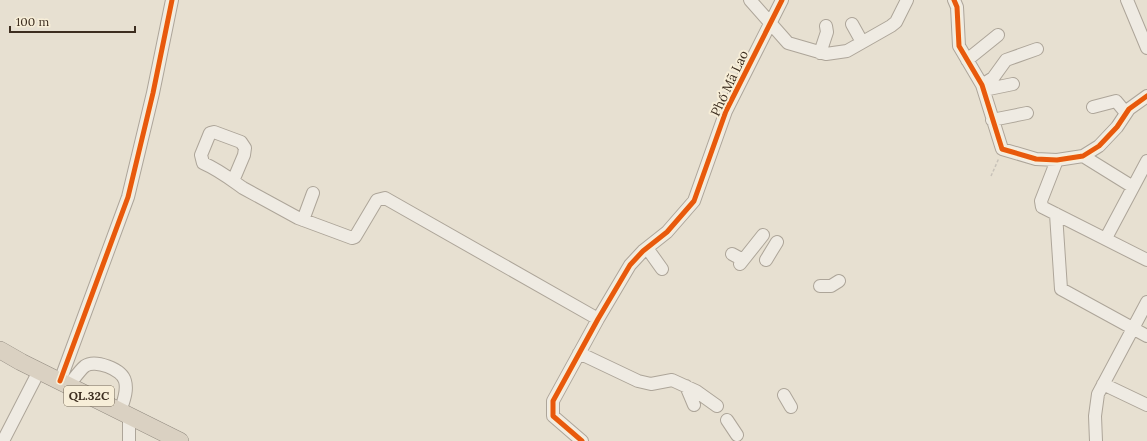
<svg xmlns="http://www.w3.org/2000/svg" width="1147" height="441" viewBox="0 0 1147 441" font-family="Lora,serif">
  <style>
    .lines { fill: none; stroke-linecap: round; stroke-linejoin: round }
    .minor-casing { stroke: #ada599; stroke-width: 14 }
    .highway-casing { stroke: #928b80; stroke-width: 18 }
    .path { stroke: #c8c2b9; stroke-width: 1.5; stroke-dasharray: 3 2; stroke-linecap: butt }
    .minor { stroke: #efebe3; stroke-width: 12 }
    .highway { stroke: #dad1c2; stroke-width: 17 }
    .cycleway-casing { stroke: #f7eed8; stroke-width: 8 }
    .cycleway { stroke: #e8590c; stroke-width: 5 }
    .labels { text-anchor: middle; stroke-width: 4; stroke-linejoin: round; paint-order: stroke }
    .shield { fill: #f7eed8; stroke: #756857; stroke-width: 1 }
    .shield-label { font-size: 12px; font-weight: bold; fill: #3d2e20 }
    .street-label { font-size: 13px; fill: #3d2e20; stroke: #f7eed8 }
  </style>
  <rect width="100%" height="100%" fill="#e7e0d1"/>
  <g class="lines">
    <defs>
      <path id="minor" d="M750,0L788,43L826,54L847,51L891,26L896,22L907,0
        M954,0L957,7L959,46L982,85L1002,149L1036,159L1057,160L1083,156L1099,146L1117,127L1129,109L1147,96
        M1127,0L1147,48
        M852,24L862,42
        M820,53L827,32L826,26
        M967,60L998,35
        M982,85L993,78L1006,60L1037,49
        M984,90L1013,84
        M1093,107L1116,101L1126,113
        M992,120L1027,113
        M1083,156L1133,187
        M1057,160L1041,201L1042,207L1147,260
        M233,181L244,155L245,148L241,142L214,132L210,133L201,155L203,163C219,170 229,178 243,188L298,218L352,238L355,237L377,200L385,198L598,319
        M1056,214L1061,289L1147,336
        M303,220L313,193
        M1106,238L1147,161
        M647,248L662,269
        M732,254L743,260
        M766,260L777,242
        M740,264L763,235
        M820,286H831L839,281
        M579,353L638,381L651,384L672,380L696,391L717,406
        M60,381L128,197L153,93L172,0
        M1103,384L1147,405
        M69,385C74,379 79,371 85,366C95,359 122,369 125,381C128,391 123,402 120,412
        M686,386L694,405
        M784,395L791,407
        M129,416V441
        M727,420L737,435
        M3,441L39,371
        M582,441L553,416V401L598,319L630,265L643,251L667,232L694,201L726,111L782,0
        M1096,441L1095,416L1098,394L1147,302"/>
      <path id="highway" d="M0,350L21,362L180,441"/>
    </defs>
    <use href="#minor" class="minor-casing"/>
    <use href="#highway" class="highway-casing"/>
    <path class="path" d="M991,176L999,158"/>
    <use href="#minor" class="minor"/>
    <use href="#highway" class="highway"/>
    <defs>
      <path id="cycleway" d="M954,0L957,7L959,46L982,85L1002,149L1036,159L1057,160L1083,156L1099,146L1117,127L1129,109L1147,96
        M60,381L128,197L153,93L172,0
        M582,441L553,416V401L598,319L630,265L643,251L667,232L694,201L726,111L782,0"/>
    </defs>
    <use href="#cycleway" class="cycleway-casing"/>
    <use href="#cycleway" class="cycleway"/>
  </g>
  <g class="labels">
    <rect class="shield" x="64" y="386" width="50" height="20" rx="3"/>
    <g class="shield-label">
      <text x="89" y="400">QL.32C</text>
    </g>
    <g class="street-label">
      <text transform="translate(729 83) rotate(-65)" y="5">Phố Mã Lao</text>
    </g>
  </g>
  <path d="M10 26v6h125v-6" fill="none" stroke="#3d2e20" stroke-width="2"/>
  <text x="16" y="26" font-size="12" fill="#3d2e20" stroke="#f7eed8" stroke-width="3" paint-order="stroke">100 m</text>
</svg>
